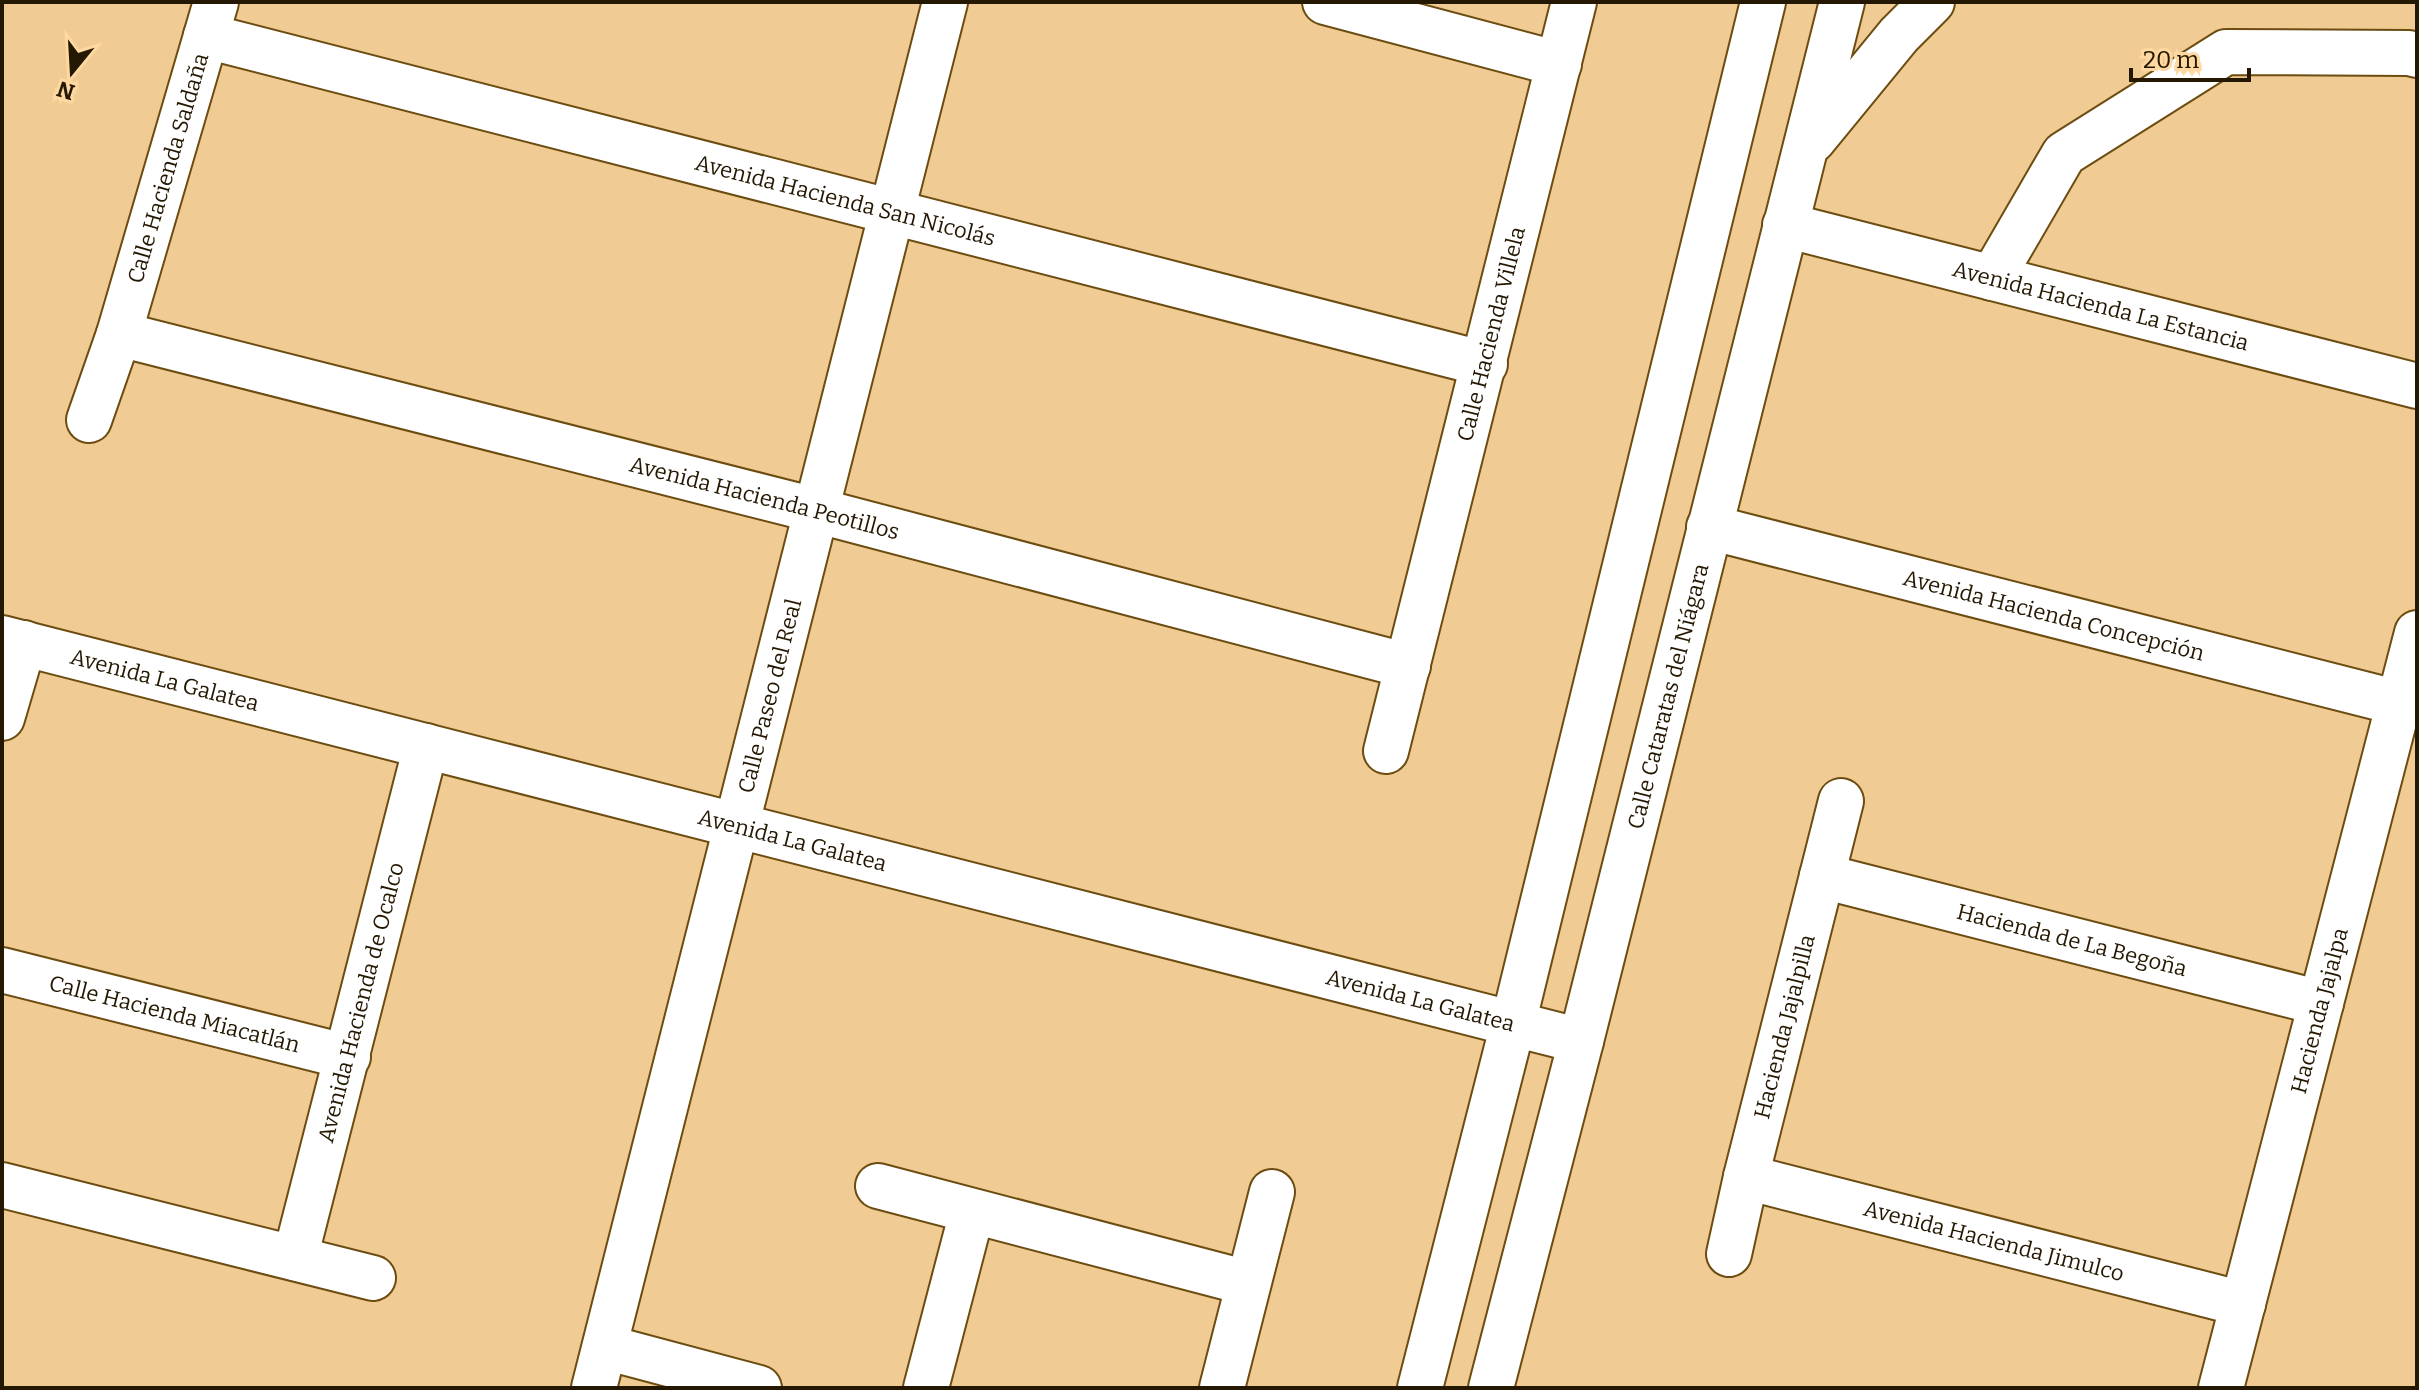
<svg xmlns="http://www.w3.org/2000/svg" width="2419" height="1390" viewBox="0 0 2419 1390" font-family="Bitter,serif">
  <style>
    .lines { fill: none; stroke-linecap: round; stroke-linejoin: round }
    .minor-casing { stroke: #6c4c11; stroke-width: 48 }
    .tertiary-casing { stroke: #6c4c11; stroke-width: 48 }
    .secondary-casing { stroke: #6c4c11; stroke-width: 48 }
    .minor { stroke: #fff; stroke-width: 44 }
    .tertiary { stroke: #fff; stroke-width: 44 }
    .secondary { stroke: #fff; stroke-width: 44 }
    .labels { text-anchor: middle; stroke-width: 8; stroke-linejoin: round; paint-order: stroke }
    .street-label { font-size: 22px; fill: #251802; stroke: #fed8a0 }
  </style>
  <rect width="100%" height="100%" fill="#f0cb93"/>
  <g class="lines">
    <defs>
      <g id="minor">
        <path d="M1325,2L1559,64"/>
        <path id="s1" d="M206,36L1485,364"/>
        <path id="s2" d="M1785,225L2417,386"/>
        <path d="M1992,278L2064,154L2226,52L2409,53L2417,55"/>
        <path id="s3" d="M119,334L815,510L1408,666"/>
        <path id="s4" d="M89,420L119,334L216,2"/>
        <path id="s5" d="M1709,527L2399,703"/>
        <path id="s6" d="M2,638L1581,1041"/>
        <path d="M2,718L24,643"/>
        <path id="s7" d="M1386,751L1574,2"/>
        <path id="s8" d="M1822,876L2321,1003"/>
        <path id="s9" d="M2,970L348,1057"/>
        <path id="s10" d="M1746,1177L2243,1304"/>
        <path d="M2,1185L373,1278"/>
        <path d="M878,1186L1248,1283"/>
        <path id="s11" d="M1729,1254L1746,1177L1841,801"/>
        <path id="s12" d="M295,1258L426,746"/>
        <path d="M605,1347L759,1388"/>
        <path d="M926,1388L972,1212"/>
        <path d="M1222,1388L1272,1192"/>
        <path id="s13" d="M2221,1388L2417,633"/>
      </g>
      <g id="tertiary">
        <path id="s14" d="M594,1388L945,2"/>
      </g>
      <g id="secondary">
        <path d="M1813,140L1899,35L1932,2"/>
        <path d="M1420,1388L1513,1024L1763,2"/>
        <path id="s15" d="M1491,1388L1581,1041L1842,2"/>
      </g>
    </defs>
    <use href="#minor" class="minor-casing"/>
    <use href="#tertiary" class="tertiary-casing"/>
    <use href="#secondary" class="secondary-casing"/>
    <use href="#minor" class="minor"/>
    <use href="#tertiary" class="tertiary"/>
    <use href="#secondary" class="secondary"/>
  </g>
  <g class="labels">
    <g class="street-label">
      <text dy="8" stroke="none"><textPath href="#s4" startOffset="264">Calle Hacienda Saldaña</textPath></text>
      <text dy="8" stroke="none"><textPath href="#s1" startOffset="660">Avenida Hacienda San Nicolás</textPath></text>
      <text dy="8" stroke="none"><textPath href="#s2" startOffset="326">Avenida Hacienda La Estancia</textPath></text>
      <text dy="8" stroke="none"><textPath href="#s7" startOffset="430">Calle Hacienda Villela</textPath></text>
      <text dy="8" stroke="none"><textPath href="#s3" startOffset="666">Avenida Hacienda Peotillos</textPath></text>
      <text dy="8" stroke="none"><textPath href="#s5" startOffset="356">Avenida Hacienda Concepción</textPath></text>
      <text dy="8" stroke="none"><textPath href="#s6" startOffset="168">Avenida La Galatea</textPath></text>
      <text dy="8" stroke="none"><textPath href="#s14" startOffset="714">Calle Paseo del Real</textPath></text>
      <text dy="8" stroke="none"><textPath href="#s15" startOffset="714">Calle Cataratas del Niágara</textPath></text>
      <text dy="8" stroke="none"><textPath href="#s6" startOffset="816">Avenida La Galatea</textPath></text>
      <text dy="8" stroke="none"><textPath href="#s8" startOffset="258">Hacienda de La Begoña</textPath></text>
      <text dy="8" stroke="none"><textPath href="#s6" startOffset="1464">Avenida La Galatea</textPath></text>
      <text dy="8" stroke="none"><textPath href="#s12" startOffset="264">Avenida Hacienda de Ocalco</textPath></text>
      <text dy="8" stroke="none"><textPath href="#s13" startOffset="390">Hacienda Jajalpa</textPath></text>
      <text dy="8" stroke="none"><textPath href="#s9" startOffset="178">Calle Hacienda Miacatlán</textPath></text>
      <text dy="8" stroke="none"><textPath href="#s11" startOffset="234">Hacienda Jajalpilla</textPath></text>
      <text dy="8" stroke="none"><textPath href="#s10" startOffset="256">Avenida Hacienda Jimulco</textPath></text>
    </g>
  </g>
  <rect width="2419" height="1390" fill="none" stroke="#251802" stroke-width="8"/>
  <g transform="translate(72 72) rotate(198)" stroke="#fed8a0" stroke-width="6" paint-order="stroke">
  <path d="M0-6L14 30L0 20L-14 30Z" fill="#251802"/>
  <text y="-12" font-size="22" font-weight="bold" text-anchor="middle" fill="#251802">N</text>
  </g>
  <path d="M2131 68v12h118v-12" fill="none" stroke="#251802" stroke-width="4"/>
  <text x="2143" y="68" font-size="24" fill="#251802" stroke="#fed8a0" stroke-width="6" paint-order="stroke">20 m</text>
</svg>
